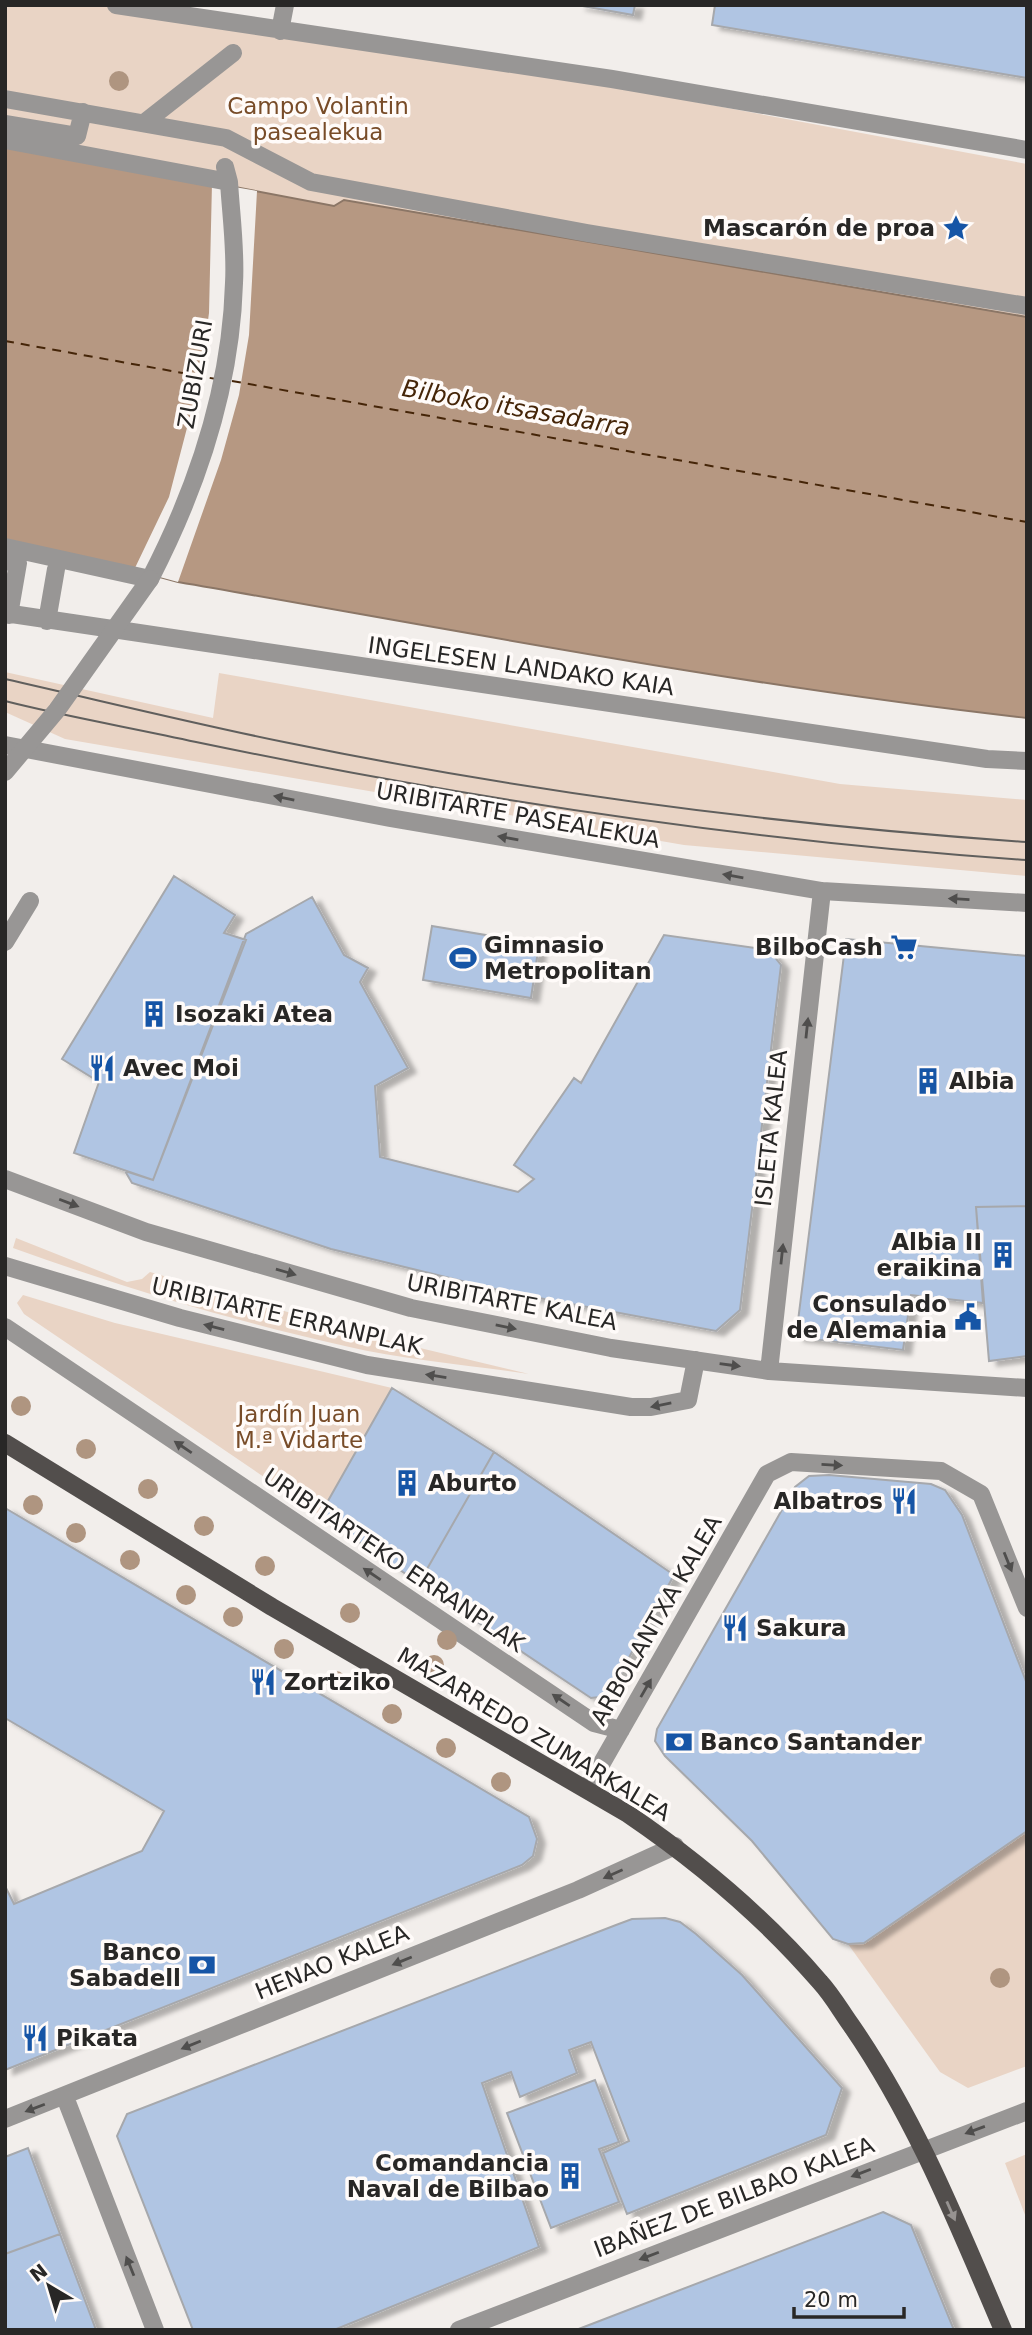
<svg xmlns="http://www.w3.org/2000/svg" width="1032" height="2335" viewBox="0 0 1032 2335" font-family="'DejaVu Sans',sans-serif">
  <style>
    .green { fill: #e9d4c5 }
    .water { fill: #b69882; stroke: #8b7666; stroke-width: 2 }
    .pier { fill: #f2eeeb }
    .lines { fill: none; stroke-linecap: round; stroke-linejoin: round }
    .ferry { stroke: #452508; stroke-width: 2; stroke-dasharray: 9 7; stroke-linecap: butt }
    .building { fill: #b0c5e3; stroke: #a6a8ac; stroke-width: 2; filter: url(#shadow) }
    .minor { stroke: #989695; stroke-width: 18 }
    .major { stroke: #524e4c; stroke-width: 18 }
    .tram { stroke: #605f5d; stroke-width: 2 }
    .minor-bridge { stroke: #989695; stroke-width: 18 }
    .tree { fill: #af9580 }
    .oneway { fill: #4f4e4d }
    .oneway2 { fill: #979391 }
    .labels { text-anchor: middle; stroke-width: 7; stroke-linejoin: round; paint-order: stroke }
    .park-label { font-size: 23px; fill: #784c28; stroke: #fffbf9 }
    .poi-label { font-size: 23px; font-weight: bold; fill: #282726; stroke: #fffbf9; text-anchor: start }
    .street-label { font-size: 23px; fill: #282726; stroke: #fffbf9 }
    .water-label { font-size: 24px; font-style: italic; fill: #452508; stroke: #fffbf9 }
  </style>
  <defs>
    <filter id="shadow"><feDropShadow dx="8" dy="4.5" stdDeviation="2" flood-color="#0004"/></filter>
  </defs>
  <rect width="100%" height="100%" fill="#f2eeeb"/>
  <path class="green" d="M5,5H115L460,58L1027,164V317L344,200L334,206L5,143Z
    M5,672L213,718L219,673L840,784L1027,800V876L684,845L65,739L5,712Z
    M16,1238L127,1282L142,1279L150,1272L374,1337L529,1374C468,1365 405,1360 345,1346C232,1321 122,1287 13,1248Z
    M23,1295L115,1323L392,1388L320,1515L24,1314L17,1303Z
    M1027,1830V2066L968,2088L940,2072L848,1944L864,1943Z
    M1027,2154V2220L1005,2163Z"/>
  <path class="water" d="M5,143L334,206L344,200L1027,317V718C742,686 461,631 178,582L134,570L5,543Z"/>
  <path class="pier" d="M212,183L257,191L249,335L239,395L221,460L178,582L134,570L169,497L200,378L209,313Z"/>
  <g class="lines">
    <path class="ferry" d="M5,341L216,379
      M232,381L1027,522"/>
  </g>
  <path class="building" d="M577,5H635L633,15Z
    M715,5H1027V78L712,25Z
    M174,876L235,915L224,933L246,940L153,1180L74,1153L99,1082L62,1059Z
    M312,897L344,955L368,968L360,982L408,1068L375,1086L380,1157L518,1192L534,1179L514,1165L574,1078L581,1083L664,935L769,950L781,965L740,1310L716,1331L507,1292L331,1249L132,1183L125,1171L153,1180L246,934Z
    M432,926L539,944L531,998L423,980Z
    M846,939L1027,956V1206L976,1207L983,1303L911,1295L903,1350L796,1337Z
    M1027,1206V1356L989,1361L976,1207Z
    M392,1388L494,1452L419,1583L320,1515Z
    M494,1452L674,1575L608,1696L591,1698L419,1583Z
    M829,1475L931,1484L945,1490L962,1515L1027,1684V1831L864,1943L848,1944L833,1939L752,1841L665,1756L655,1741L657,1729L795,1487L809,1476Z
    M5,1508L529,1817L537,1839L533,1856L522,1865L5,2070V1886L14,1904L142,1851L164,1811L5,1718Z
    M665,1918L680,1922L696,1934L742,1975L842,2088L826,2135L627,2214L603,2153L629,2141L591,2042L569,2050L577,2073L520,2097L511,2072L482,2083L539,2247L334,2330H193L117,2136L127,2114L616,1925L632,1919Z
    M595,2080L619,2142L599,2149L619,2202L551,2228L507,2113Z
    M28,2148L60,2234L5,2254V2157Z
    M883,2212L911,2225L954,2330H576Z
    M60,2234L96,2330H5V2254Z"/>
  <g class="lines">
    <path class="minor" d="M116,5L612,79L1027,150
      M280,31L285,5
      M5,99L226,138L311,182L587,233L1027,306
      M144,123L233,53
      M5,124L77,136L83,112
      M5,140L229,182
      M5,547L150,579C197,488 231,387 234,283C236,250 231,215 229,182L225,167
      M5,561L18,563L9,615
      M5,613L987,759L1027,761
      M47,621L56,569
      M5,745L390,818L822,891L1027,903
      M5,942L30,901
      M5,1179L146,1232L411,1308L611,1348L769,1371L1027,1388
      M5,1266L180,1318L367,1365L631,1407H651L688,1400L696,1360
      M5,1327L594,1723L621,1730
      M769,1371L822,891
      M587,1789L767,1474L791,1462L941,1471L981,1494L1027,1608
      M65,2097L155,2330
      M5,2119L578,1890L675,1846
      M459,2330L1027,2111"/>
    <path class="major" d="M5,1443L272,1607L628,1814C697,1861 765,1918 820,1982C832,1995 841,2011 851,2025C916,2119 958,2225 1003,2330"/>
    <path class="tram" d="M5,679C98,700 191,723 284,742C528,792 778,825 1027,842
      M5,701C68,717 133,728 196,742C470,799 747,841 1027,860"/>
    <path class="minor-bridge" d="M5,772L57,710L150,579"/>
  </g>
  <g class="tree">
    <circle cx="119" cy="81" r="10"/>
    <circle cx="21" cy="1406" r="10"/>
    <circle cx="86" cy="1449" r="10"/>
    <circle cx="148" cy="1489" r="10"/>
    <circle cx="33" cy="1505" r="10"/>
    <circle cx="204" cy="1526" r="10"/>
    <circle cx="76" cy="1533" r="10"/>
    <circle cx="130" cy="1560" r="10"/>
    <circle cx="265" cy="1566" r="10"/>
    <circle cx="186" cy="1595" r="10"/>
    <circle cx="350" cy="1613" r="10"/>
    <circle cx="233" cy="1617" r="10"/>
    <circle cx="447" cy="1640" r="10"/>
    <circle cx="284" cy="1649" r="10"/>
    <circle cx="434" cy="1665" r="10"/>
    <circle cx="336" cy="1681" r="10"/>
    <circle cx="392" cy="1714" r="10"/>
    <circle cx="446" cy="1748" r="10"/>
    <circle cx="501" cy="1782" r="10"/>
    <circle cx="1000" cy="1978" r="10"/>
  </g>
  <defs><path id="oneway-solid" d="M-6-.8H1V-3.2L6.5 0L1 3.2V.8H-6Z" transform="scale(1.75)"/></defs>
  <g class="oneway">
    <use href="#oneway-solid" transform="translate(284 798) rotate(-169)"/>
    <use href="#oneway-solid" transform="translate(508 838) rotate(-170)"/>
    <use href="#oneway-solid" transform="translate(733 876) rotate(-170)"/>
    <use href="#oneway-solid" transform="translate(959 899) rotate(-177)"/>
    <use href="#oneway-solid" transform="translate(807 1028) rotate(-84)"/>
    <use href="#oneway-solid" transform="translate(69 1203) rotate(21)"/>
    <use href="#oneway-solid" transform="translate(782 1254) rotate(-84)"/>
    <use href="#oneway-solid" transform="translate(286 1272) rotate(16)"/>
    <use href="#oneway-solid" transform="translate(214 1327) rotate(-166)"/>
    <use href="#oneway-solid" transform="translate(506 1327) rotate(11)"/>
    <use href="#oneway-solid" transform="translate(730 1365) rotate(8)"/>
    <use href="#oneway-solid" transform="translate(436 1376) rotate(-171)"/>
    <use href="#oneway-solid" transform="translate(661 1405) rotate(169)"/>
    <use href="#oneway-solid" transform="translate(183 1447) rotate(-146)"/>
    <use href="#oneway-solid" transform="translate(832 1465) rotate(3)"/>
    <use href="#oneway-solid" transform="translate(1008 1562) rotate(68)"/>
    <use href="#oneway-solid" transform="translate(372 1574) rotate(-146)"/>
    <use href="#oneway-solid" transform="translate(646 1688) rotate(-60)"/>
    <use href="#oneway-solid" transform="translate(561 1700) rotate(-146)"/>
    <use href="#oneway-solid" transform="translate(613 1874) rotate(156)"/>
    <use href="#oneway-solid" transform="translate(402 1961) rotate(158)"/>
    <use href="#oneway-solid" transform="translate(191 2045) rotate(158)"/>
    <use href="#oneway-solid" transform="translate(35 2108) rotate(159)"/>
    <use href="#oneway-solid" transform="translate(975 2130) rotate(160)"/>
    <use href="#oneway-solid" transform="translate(861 2173) rotate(159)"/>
    <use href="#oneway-solid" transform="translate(649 2256) rotate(159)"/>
    <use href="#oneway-solid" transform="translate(130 2266) rotate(-112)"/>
  </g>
  <use class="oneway2" href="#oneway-solid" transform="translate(951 2211) rotate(66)"/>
  <defs>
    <symbol id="sight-bare" viewBox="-9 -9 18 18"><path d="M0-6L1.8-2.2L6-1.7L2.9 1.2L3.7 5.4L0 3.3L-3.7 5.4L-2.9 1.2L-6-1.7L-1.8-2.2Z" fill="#1655a6" stroke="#fffbf9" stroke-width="2.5" paint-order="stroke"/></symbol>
    <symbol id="supermarket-bare" viewBox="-9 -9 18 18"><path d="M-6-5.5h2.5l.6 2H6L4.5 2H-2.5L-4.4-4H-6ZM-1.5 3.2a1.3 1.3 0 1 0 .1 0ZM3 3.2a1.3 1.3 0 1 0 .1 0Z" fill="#1655a6" stroke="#fffbf9" stroke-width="2.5" paint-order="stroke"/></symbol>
    <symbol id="stadium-bare" viewBox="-9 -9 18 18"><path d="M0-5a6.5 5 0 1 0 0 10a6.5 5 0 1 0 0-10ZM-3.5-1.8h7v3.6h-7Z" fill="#1655a6" stroke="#fffbf9" stroke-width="2.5" paint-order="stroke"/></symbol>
    <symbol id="building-bare" viewBox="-9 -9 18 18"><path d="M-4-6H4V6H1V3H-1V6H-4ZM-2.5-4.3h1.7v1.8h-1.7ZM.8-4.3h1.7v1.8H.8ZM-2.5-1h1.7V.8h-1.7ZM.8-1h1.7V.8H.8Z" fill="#1655a6" stroke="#fffbf9" stroke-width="2.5" paint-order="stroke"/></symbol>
    <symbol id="restaurant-bare" viewBox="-9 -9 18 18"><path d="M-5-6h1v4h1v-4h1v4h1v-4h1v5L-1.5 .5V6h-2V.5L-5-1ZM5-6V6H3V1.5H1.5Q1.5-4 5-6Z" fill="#1655a6" stroke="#fffbf9" stroke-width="2.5" paint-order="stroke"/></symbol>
    <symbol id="civic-bare" viewBox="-9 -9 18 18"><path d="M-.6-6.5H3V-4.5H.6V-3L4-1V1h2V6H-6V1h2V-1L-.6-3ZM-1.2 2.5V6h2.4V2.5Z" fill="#1655a6" stroke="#fffbf9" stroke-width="2.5" paint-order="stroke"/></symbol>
    <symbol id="bank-bare" viewBox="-9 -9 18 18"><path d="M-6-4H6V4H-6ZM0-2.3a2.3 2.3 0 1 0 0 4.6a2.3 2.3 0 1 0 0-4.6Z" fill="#1655a6" stroke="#fffbf9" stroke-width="2.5" paint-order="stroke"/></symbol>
  </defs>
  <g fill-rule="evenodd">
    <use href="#sight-bare" x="937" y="209" width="38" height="38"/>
    <use href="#supermarket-bare" x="885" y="928" width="38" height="38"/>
    <use href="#stadium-bare" x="444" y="939" width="38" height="38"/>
    <use href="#building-bare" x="135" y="995" width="38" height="38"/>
    <use href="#restaurant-bare" x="83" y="1049" width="38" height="38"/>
    <use href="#building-bare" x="909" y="1062" width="38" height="38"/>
    <use href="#building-bare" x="984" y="1236" width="38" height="38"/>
    <use href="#civic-bare" x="949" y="1298" width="38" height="38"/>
    <use href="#building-bare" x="388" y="1464" width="38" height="38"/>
    <use href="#restaurant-bare" x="885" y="1482" width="38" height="38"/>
    <use href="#restaurant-bare" x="716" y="1609" width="38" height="38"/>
    <use href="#restaurant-bare" x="244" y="1663" width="38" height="38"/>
    <use href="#bank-bare" x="660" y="1723" width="38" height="38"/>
    <use href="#bank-bare" x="183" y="1946" width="38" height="38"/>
    <use href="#restaurant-bare" x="16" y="2019" width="38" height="38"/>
    <use href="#building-bare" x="551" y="2157" width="38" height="38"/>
  </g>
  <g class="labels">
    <g class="park-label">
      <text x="318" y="114">Campo Volantin<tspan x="318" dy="26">pasealekua</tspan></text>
      <text x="299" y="1422">Jardín Juan<tspan x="299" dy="26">M.ª Vidarte</tspan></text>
    </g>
    <g class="poi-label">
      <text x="935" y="236" text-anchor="end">Mascarón de proa</text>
      <text x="484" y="953">Gimnasio<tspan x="484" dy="26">Metropolitan</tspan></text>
      <text x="883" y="955" text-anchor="end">BilboCash</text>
      <text x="175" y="1022">Isozaki Atea</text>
      <text x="123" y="1076">Avec Moi</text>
      <text x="949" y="1089">Albia</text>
      <text x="982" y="1250" text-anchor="end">Albia II<tspan x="982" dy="26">eraikina</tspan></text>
      <text x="947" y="1312" text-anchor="end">Consulado<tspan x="947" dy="26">de Alemania</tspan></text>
      <text x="428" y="1491">Aburto</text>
      <text x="883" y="1509" text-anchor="end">Albatros</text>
      <text x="756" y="1636">Sakura</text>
      <text x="284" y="1690">Zortziko</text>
      <text x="700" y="1750">Banco Santander</text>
      <text x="181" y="1960" text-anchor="end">Banco<tspan x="181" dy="26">Sabadell</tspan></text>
      <text x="56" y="2046">Pikata</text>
      <text x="549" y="2171" text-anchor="end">Comandancia<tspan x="549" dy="26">Naval de Bilbao</tspan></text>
    </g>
    <g class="street-label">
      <text transform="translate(195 374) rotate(-80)" y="8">ZUBIZURI</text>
      <text transform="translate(521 666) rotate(8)" y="8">INGELESEN LANDAKO KAIA</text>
      <text transform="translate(518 815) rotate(10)" y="8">URIBITARTE PASEALEKUA</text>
      <text transform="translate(771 1128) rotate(-84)" y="8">ISLETA KALEA</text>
      <text transform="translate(512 1302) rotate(11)" y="8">URIBITARTE KALEA</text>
      <text transform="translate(287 1316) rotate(13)" y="8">URIBITARTE ERRANPLAK</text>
      <text transform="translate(394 1560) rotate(34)" y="8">URIBITARTEKO ERRANPLAK</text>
      <text transform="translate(656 1620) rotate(-60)" y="8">ARBOLANTXA KALEA</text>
      <text transform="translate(534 1734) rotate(31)" y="8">MAZARREDO ZUMARKALEA</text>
      <text transform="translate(332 1962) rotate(-22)" y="8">HENAO KALEA</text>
      <text transform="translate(734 2197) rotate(-21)" y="8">IBAÑEZ DE BILBAO KALEA</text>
    </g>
    <g class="water-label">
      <text transform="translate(516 408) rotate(10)" y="8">Bilboko itsasadarra</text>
    </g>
  </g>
  <rect width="1032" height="2335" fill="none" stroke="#282726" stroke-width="14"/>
  <g transform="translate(49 2286) rotate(322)" stroke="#fffbf9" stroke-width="5" paint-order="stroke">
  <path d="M0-5L12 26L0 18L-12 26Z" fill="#282726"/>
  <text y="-10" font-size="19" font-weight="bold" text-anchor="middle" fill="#282726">N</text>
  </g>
  <path d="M794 2307v10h110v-10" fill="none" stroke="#282726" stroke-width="3.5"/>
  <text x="804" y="2307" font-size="21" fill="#282726" stroke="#fffbf9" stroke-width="5" paint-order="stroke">20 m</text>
</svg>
